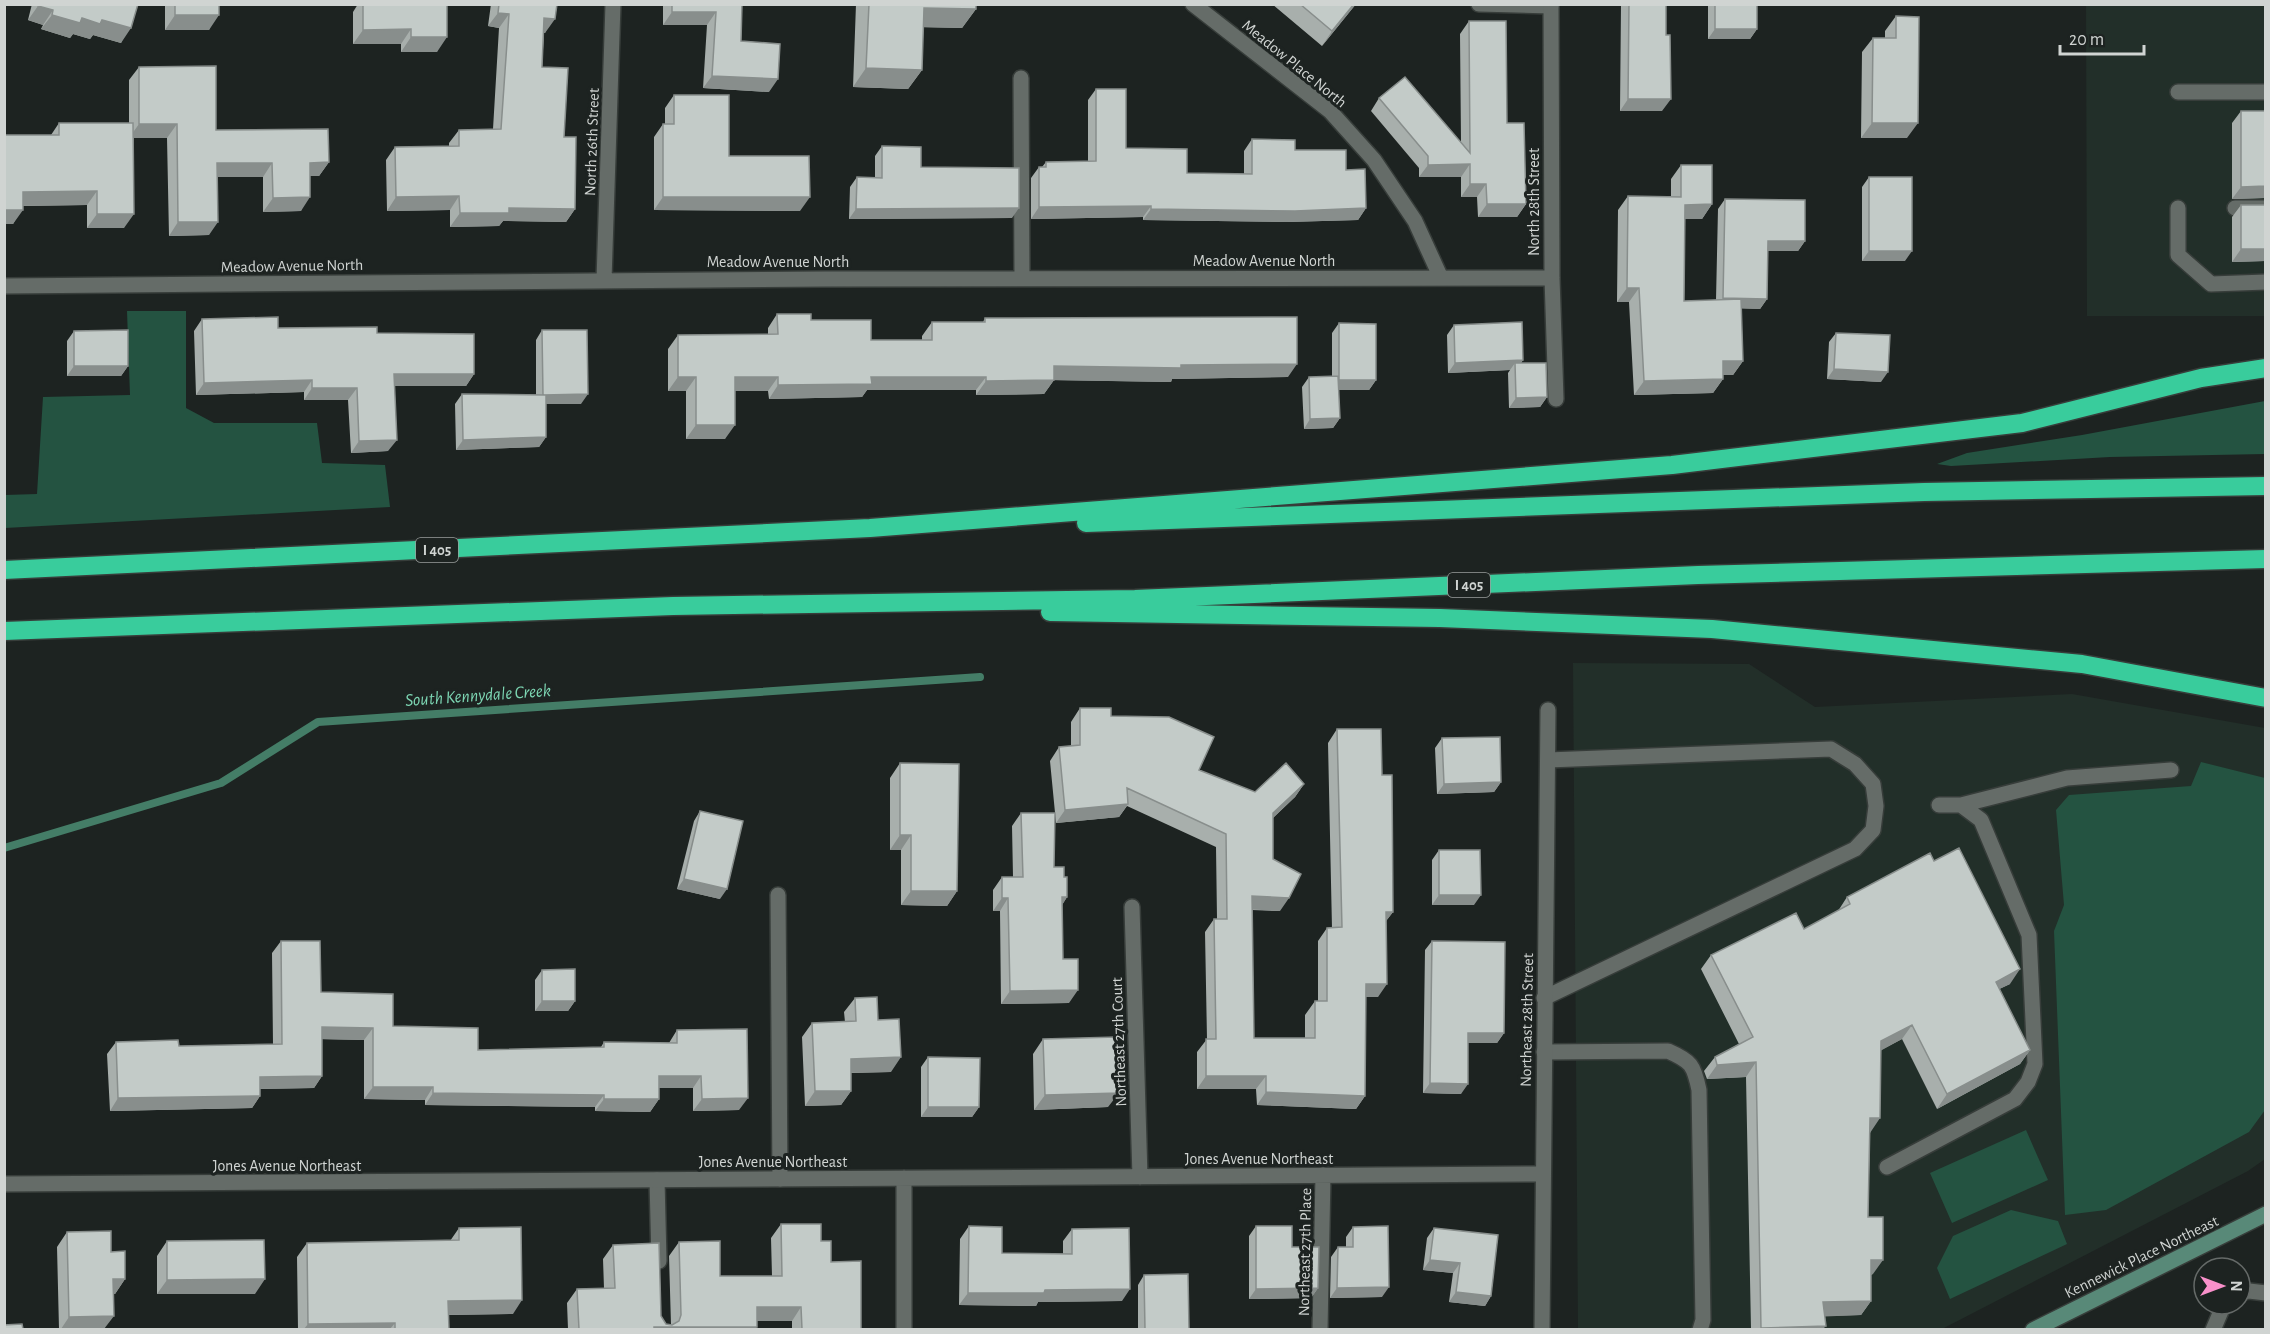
<svg xmlns="http://www.w3.org/2000/svg" width="2270" height="1334" viewBox="0 0 2270 1334" font-family="'Alegreya Sans',sans-serif">
  <style>
    .built { fill: #222f29 }
    .green { fill: #245341 }
    .lines { fill: none; stroke-linecap: round; stroke-linejoin: round }
    .stream { stroke: #447d67; stroke-width: 8 }
    .lane-casing { stroke: #373d3a; stroke-width: 18 }
    .street-casing { stroke: #373d3a; stroke-width: 18 }
    .secondary-casing { stroke: #373d3a; stroke-width: 18 }
    .highway-casing { stroke: #373d3a; stroke-width: 21 }
    .lane { stroke: #656c68; stroke-width: 15 }
    .street { stroke: #656c68; stroke-width: 15 }
    .secondary { stroke: #588978; stroke-width: 15 }
    .highway { stroke: #39cc9c; stroke-width: 18 }
    .wall { fill: #a8afac }
    .shaded-wall { fill: #888e8c }
    .building { fill: #c3cbc8; stroke: #888e8c; stroke-width: 1.5 }
    .labels { text-anchor: middle; stroke-width: 6; stroke-linejoin: round; paint-order: stroke }
    .shield { fill: #1d2321; stroke: #9a9f9d; stroke-width: 1.5 }
    .shield-label { font-size: 15px; font-weight: bold; fill: #d0d4d2 }
    .street-label { font-size: 16px; fill: #d0d4d2; stroke: #1d2321 }
    .water-label { font-size: 18px; font-style: italic; fill: #7cd5b2; stroke: #1d2321 }
  </style>
  <rect width="100%" height="100%" fill="#1d2321"/>
  <path class="built" d="M2086,5H2265V316H2087Z
    M1573,663L1749,664L1815,707L2072,694L2265,728V1159L2248,1171L1942,1329H1578Z"/>
  <path class="green" d="M127,311H186V408L214,423H317L322,463L385,465L390,507L5,528V495L37,494L43,397L130,395Z
    M2265,401V454L2110,457L1951,466L1937,464L1967,453L2082,435Z
    M2201,762L2265,778V1110L2249,1132L2106,1210L2065,1215L2054,931L2064,905L2056,810L2069,795L2191,786Z
    M2026,1130L2048,1180L1952,1223L1930,1173Z
    M2011,1210L2058,1221L2067,1244L1950,1299L1937,1268L1953,1236Z"/>
  <g class="lines">
    <path class="stream" d="M4,848L221,783L318,722L980,677"/>
    <defs>
      <path id="lane" d="M1479,4L1551,6
        M2178,92H2266
        M2178,208V255L2211,284L2266,282
        M2235,208H2266
        M1961,805L2067,778L2171,770
        M778,895L780,1179
        M1544,998L1855,849L1873,830L1876,806L1873,784L1855,764L1831,749L1548,760
        M1544,1052L1668,1051C1691,1061 1694,1065 1699,1090L1703,1320L1700,1330
        M1887,1167L2015,1099L2028,1082L2035,1064L2029,935L1981,820L1961,805H1939
        M657,1180L659,1261
        M2240,1293L2249,1291L2266,1293
        M2213,1330L2224,1304"/>
      <path id="street" d="M1193,4L1330,111L1374,160L1415,221L1441,278
        M1551,4L1552,278L1556,399
        M1021,78L1022,278
        M604,280L613,4
        M4,286L825,279L1552,278
        M1132,907L1140,1177
        M4,1184L1542,1174
        M904,1330V1178
        M1320,1330L1323,1175
        M1542,1330L1548,710"/>
      <path id="secondary" d="M2033,1330L2266,1214"/>
      <path id="highway" d="M1086,523L1924,492L2266,486
        M4,570L870,528L1672,465L2022,423L2201,378L2266,368
        M1050,612L1440,618L1712,629L2082,664L2266,698
        M4,631L673,606L1135,599L1698,575L2266,559"/>
    </defs>
    <use href="#lane" class="lane-casing"/>
    <use href="#street" class="street-casing"/>
    <use href="#secondary" class="secondary-casing"/>
    <use href="#highway" class="highway-casing"/>
    <use href="#lane" class="lane"/>
    <use href="#street" class="street"/>
    <use href="#secondary" class="secondary"/>
    <use href="#highway" class="highway"/>
  </g>
  <path class="wall" d="M32,4H138L121,43L93,35L90,39L73,34L70,38L41,29L43,25L28,20Z
    M165,4H219L209,30H165Z
    M358,4H447L437,52H401V44H353V12Z
    M491,4H557L545,33H544L542,67L564,137L575,209L566,222L503,221L499,226L450,227V210L387,211L386,160L395,147L449,146V143L459,130L493,129L499,28L488,26Z
    M663,4H742L741,41L769,92L703,88L707,25H663Z
    M856,4H976V9L962,28L923,27L922,70L908,89L853,87Z
    M1272,4H1356L1322,46Z
    M1621,4H1666V35L1662,111H1620Z
    M1708,4H1757V29L1750,39H1708Z
    M1896,16L1907,138H1861L1862,52L1873,38H1885V31Z
    M1469,21L1507,123L1526,204L1517,217H1478L1477,197H1461V177H1419V168L1371,111L1379,98L1461,142L1460,34Z
    M139,67L216,130L329,162L319,176H310L301,211L263,212V177H218L209,235L169,236L167,138H134L124,228H87V205L23,206L13,224H4V137L5,135H51L59,123H129V80Z
    M1096,89L1126,148L1187,173L1244,174V151L1252,139L1295,150L1346,170L1366,208L1358,220L1287,222L1143,220V217L1031,219V178L1039,167H1042L1046,162L1088,161V100Z
    M674,95L729,156L800,211L654,210V137L663,124H665V108Z
    M2241,111L2265,198L2232,199V123Z
    M882,146L921,167L1012,218L849,219L850,187L857,177H875V156Z
    M1681,165L1712,204L1702,219H1685L1684,301L1716,300L1718,209L1725,199L1805,241L1798,251H1768L1767,299L1760,309L1741,308L1743,361L1733,375H1723V379L1713,393L1634,395L1629,302H1617L1618,210L1628,196H1671V179Z
    M1869,177L1905,261H1862V187Z
    M2241,205H2265V261L2232,262V217Z
    M777,314L811,320L871,340H922V336L932,322H983L985,318L1288,377L1172,379L1171,382L1054,380L1044,394L976,395V390H867L862,397L769,399L768,391H735L725,439H686V391H668V349L678,335H768V328Z
    M202,319L278,328L474,374L466,386H394L388,451L351,453L348,400H304V392L196,395L194,331Z
    M1339,323L1376,380L1369,390H1338L1340,418L1333,428L1304,429L1302,387L1309,377H1332V333Z
    M1454,325L1523,360L1521,363L1547,397L1540,407L1509,408L1508,373L1510,370L1448,373L1447,335Z
    M542,330L581,404H546V437L539,447L456,450L455,404L462,394L536,395V340Z
    M74,331L128,366L121,376H67V341Z
    M1836,333L1881,382L1827,379L1829,342Z
    M1080,708L1111,716L1199,770L1255,792L1304,784L1295,797L1273,818V859L1280,911L1252,910L1254,1038H1305V1015L1315,1001H1318V941L1327,928H1332L1328,743L1337,729L1382,775L1393,912L1386,921L1378,997H1365V1096L1356,1109L1257,1105L1256,1089H1197V1052L1207,1039L1205,932L1214,919H1217L1216,847L1127,806L1119,817L1056,823L1050,761L1059,747L1071,746V722Z
    M1442,738L1501,782L1494,792L1437,794L1435,748Z
    M900,763L957,891L947,906L901,905V850H890V778Z
    M700,811L720,899L677,889L694,821Z
    M1021,813L1054,867L1064,877L1067,897L1062,905L1063,959L1069,1003L1001,1004L1000,911H993V890L1002,877H1013L1012,826Z
    M1439,850L1474,905H1432V860Z
    M1934,861L2010,984L1999,989L2030,1050L2020,1064L1937,1109L1902,1039L1881,1050L1870,1133L1868,1217L1873,1274L1871,1275V1301L1861,1315L1825,1316L1823,1329H1751L1746,1077L1707,1079L1704,1071L1715,1057L1739,1044L1701,969L1711,955L1804,929L1838,911L1847,897Z
    M281,941L321,992L393,1026L478,1050L601,1047L604,1042L669,1043L677,1030L739,1110L693,1111V1088H659V1099L650,1112L595,1111V1107L425,1105V1100L364,1099V1040L322,1039V1076L314,1088L260,1089V1096L252,1108L110,1111L107,1054L116,1042L179,1046L273,1045L272,953Z
    M1432,941L1504,1033L1497,1043H1468L1461,1094L1423,1093L1425,950Z
    M542,970L575,1001L568,1011H535V980Z
    M855,998L878,1020L891,1072L851,1073V1091L841,1105L805,1106L802,1037L812,1023L845,1022L844,1012Z
    M1043,1039L1108,1107L1034,1110L1033,1054Z
    M928,1057L979,1107L972,1117H921V1067Z
    M781,1224L821,1241L861,1329H792V1321H757L755,1329H568L567,1303L577,1289L604,1288L603,1259L613,1245L666,1324L671,1325L669,1256L679,1242L720,1276H772L771,1238Z
    M969,1226L1002,1253L1063,1254V1241L1072,1229L1122,1301L1038,1302L1036,1306L959,1305L960,1239Z
    M1256,1226L1318,1288L1311,1298L1249,1299V1236Z
    M1353,1227L1382,1297L1330,1298L1331,1257L1338,1247H1346V1237Z
    M459,1228L513,1314L449,1315V1329H298L297,1257L307,1243L450,1241Z
    M1434,1228L1491,1296L1485,1306L1449,1302L1453,1273L1423,1270L1427,1238Z
    M67,1232L111,1252L125,1279L115,1294H113L104,1329H59L57,1247Z
    M167,1241L255,1294H157V1256Z
    M1144,1275L1189,1329H1138V1285Z"/>
  <path class="shaded-wall" d="M1354,4H1356L1322,46L1332,31Z
    M38,6L53,10L43,25L28,20Z
    M924,8L976,9L962,28L910,27Z
    M672,12H716L707,25H663Z
    M498,13L509,14L499,28L488,26Z
    M52,15L102,20L131,28L121,43L93,35L90,39L73,34L70,38L41,29Z
    M175,15H219L209,30H165Z
    M544,18L555,19L545,33L535,32Z
    M411,29L401,44H353L363,30Z
    M1715,29H1757L1750,39H1708Z
    M411,37H447L437,52H401Z
    M866,68L922,70L908,89L853,87Z
    M712,76L778,79L769,92L703,88Z
    M1628,99H1671L1662,111H1620Z
    M1872,123H1918L1907,138H1861Z
    M139,124H177L167,138H129Z
    M329,162L319,176H300L310,163Z
    M217,163H272L263,177H208Z
    M1470,164L1461,177H1419L1428,165Z
    M1470,184H1486L1477,197H1461Z
    M2265,186V198L2232,199L2241,187Z
    M97,191L87,205L13,206L23,192Z
    M459,196L450,210L387,211L396,197Z
    M310,197L301,211L263,212L273,198Z
    M663,197H810L800,211L654,210Z
    M1487,204H1526L1517,217H1478Z
    M1712,204L1702,219H1675L1685,205Z
    M1151,206L1143,217L1031,219L1039,207Z
    M509,208L575,209L566,222L503,221L499,226L450,227L460,213Z
    M1019,208L1012,218L849,219L856,209Z
    M1366,208L1358,220L1287,222L1143,220L1151,209Z
    M4,210H23L13,224H4Z
    M97,214H134L124,228H87Z
    M178,222H218L209,235L169,236Z
    M1768,241H1805L1798,251H1761Z
    M2241,249H2265V261L2232,262Z
    M1869,251H1912L1905,261H1862Z
    M1627,288H1639L1629,302H1617Z
    M1723,298L1767,299L1760,309L1716,308Z
    M1523,360L1516,370L1515,363L1510,370L1448,373L1455,363Z
    M1723,361H1743L1733,375H1713Z
    M1297,364L1288,377L1172,379L1171,382L1044,380L1054,366Z
    M74,366H128L121,376H67Z
    M1834,369L1888,372L1881,382L1827,379Z
    M394,374H474L466,386H385Z
    M678,377H696L686,391H668Z
    M735,377H778L768,391H725Z
    M871,377H986L976,390H867L862,397L769,399L778,385Z
    M1723,379L1713,393L1634,395L1644,381Z
    M312,380L304,392L196,395L204,383Z
    M1054,380L1044,394L976,395L986,381Z
    M1339,380H1376L1369,390H1332Z
    M312,388H357L348,400H304Z
    M588,394L581,404H536L543,395Z
    M1547,397L1540,407L1509,408L1516,398Z
    M1340,418L1333,428L1304,429L1310,419Z
    M696,425H735L725,439H686Z
    M546,437L539,447L456,450L463,440Z
    M397,440L388,451L351,453L359,441Z
    M1501,782L1494,792L1437,794L1444,784Z
    M1304,784L1295,797L1263,827L1273,813Z
    M1128,804L1119,817L1056,823L1065,810Z
    M900,835H911L901,850H890Z
    M684,879L727,889L720,899L677,889Z
    M911,891H957L947,906L901,905Z
    M1439,895H1481L1474,905H1432Z
    M1252,896L1289,898L1280,911L1242,909Z
    M1062,897H1067L1059,910Z
    M1002,898H1008L1000,911H993Z
    M1386,912H1393L1383,925Z
    M2020,969L2010,984L1985,996L1996,982Z
    M1366,984H1387L1378,997H1356Z
    M1078,990L1069,1003L1001,1004L1010,991Z
    M542,1001H575L568,1011H535Z
    M1912,1025L1902,1039L1871,1056L1881,1041Z
    M322,1027L373,1028L364,1040L313,1039Z
    M1468,1033H1504L1497,1043H1462Z
    M2030,1050L2020,1064L1937,1109L1947,1094Z
    M901,1057L891,1072L840,1073L851,1059Z
    M1756,1062L1746,1077L1707,1079L1717,1065Z
    M322,1076L314,1088L251,1089L260,1077Z
    M659,1076H701L693,1088H651Z
    M1206,1076H1266L1256,1089H1197Z
    M1430,1083L1468,1084L1461,1094L1423,1093Z
    M373,1087H433L425,1100L364,1099Z
    M815,1091H851L841,1105L805,1106Z
    M1266,1092L1365,1096L1356,1109L1257,1105Z
    M433,1093L604,1095L595,1107L425,1105Z
    M1119,1093L1108,1107L1034,1110L1045,1095Z
    M260,1096L252,1108L110,1111L118,1098Z
    M748,1098L739,1110L693,1111L702,1099Z
    M604,1099H659L650,1112L595,1111Z
    M928,1107H979L972,1117H921Z
    M1870,1118H1880L1870,1133Z
    M1430,1260L1460,1263L1453,1273L1423,1270Z
    M1871,1260H1883L1873,1274L1861,1275Z
    M113,1279H125L115,1294H103Z
    M265,1279L255,1294H157L167,1280Z
    M1389,1287L1382,1297L1330,1298L1337,1288Z
    M1318,1288L1311,1298L1249,1299L1256,1289Z
    M1130,1289L1122,1301L1038,1302L1036,1306L959,1305L968,1293L1045,1290Z
    M1456,1292L1491,1296L1485,1306L1449,1302Z
    M522,1300L513,1314L438,1315L448,1301Z
    M1871,1301L1861,1315L1812,1317L1823,1302Z
    M757,1307H801L792,1321H747Z
    M114,1316L104,1329H61L69,1317Z
    M395,1323L390,1329H304L308,1324Z
    M1826,1326L1823,1329H1760L1761,1328Z
    M654,1327H757L755,1329H652Z"/>
  <path class="building" d="M38,4H138L131,28L102,20L100,24L82,18L80,23L52,15L53,10L38,6Z
    M175,4H219V15H175Z
    M363,4H447V37H411V29L363,30Z
    M499,4H557L555,19L544,18L542,67L568,68L564,137H576L575,209L509,208V213H460L459,196L396,197L395,147L459,146V130L501,129L509,14L498,13Z
    M672,4H742L741,41L780,44L778,79L712,76L716,12H672Z
    M869,4H976V9L924,8L922,70L866,68Z
    M1300,4H1354L1332,31Z
    M1629,4H1666V35H1670L1671,99H1628Z
    M1715,4H1757V29H1715Z
    M1896,16L1919,17L1918,123H1872L1873,38H1896Z
    M1469,21H1506L1507,123H1524L1526,204H1487L1486,184H1470V164L1428,165V156L1379,98L1405,77L1470,153Z
    M216,66V130L328,129L329,162L310,163V197L273,198L272,163H217L218,222H178L177,124H139V67Z
    M1096,89H1126V148L1187,149V173L1252,174V139L1295,140V150H1346V170L1365,169L1366,208L1295,211L1151,209V206L1039,207V167H1046V162L1096,161Z
    M674,95H729V156H809L810,197H663V124H674Z
    M2241,111H2265V186L2241,187Z
    M59,123H133L134,214H97V191L23,192V210H4L5,135H59Z
    M882,146L921,147V167L1019,168V208L856,209L857,177L882,178Z
    M1681,165H1712V204L1685,205L1684,301L1741,299L1743,361H1723V379L1644,381L1639,288H1627L1628,196L1681,197Z
    M1869,177H1912V251H1869Z
    M1725,199L1805,200V241H1768L1767,299L1723,298Z
    M2241,205H2265V249H2241Z
    M777,314H811V320H871V340H932V322H985V318L1297,317V364L1181,365V368L1054,366V380L986,381V377H871L872,384L778,385V377H735V425H696V377H678V335L778,334Z
    M278,317V328L377,327V333L474,334V374H394L397,440L359,441L357,388H312V380L204,383L202,319Z
    M1522,322L1523,360L1455,363L1454,325Z
    M1339,323L1376,324V380H1339Z
    M128,330V366H74V331Z
    M542,330H587L588,394L543,395Z
    M1836,333L1890,335L1888,372L1834,369Z
    M1515,363H1546L1547,397L1516,398Z
    M1338,376L1340,418L1310,419L1309,377Z
    M462,394L546,395V437L463,440Z
    M1080,708H1111V716L1169,717L1214,737L1199,770L1255,792L1286,763L1304,784L1273,813V859L1301,874L1289,898L1252,896L1254,1038H1315V1001H1327V928L1342,927L1337,729H1381L1382,775H1392L1393,912H1386L1387,984H1366L1365,1096L1266,1092V1076H1206V1039H1216L1214,919H1227L1226,834L1127,788L1128,804L1065,810L1059,747L1080,745Z
    M1500,737L1501,782L1444,784L1442,738Z
    M900,763L959,764L957,891H911V835H900Z
    M700,811L743,821L727,889L684,879Z
    M1021,813H1055L1054,867H1064V877H1067V897H1062L1063,959H1078V990L1010,991L1008,898H1002V877H1023Z
    M1959,848L2020,969L1996,982L2030,1050L1947,1094L1912,1025L1881,1041L1880,1118H1870L1868,1217H1883V1260H1871V1301L1823,1302L1826,1326L1761,1328L1756,1062L1717,1065L1715,1057L1753,1037L1711,955L1796,913L1804,929L1850,904L1847,897L1930,853L1934,861Z
    M1439,850H1480L1481,895H1439Z
    M281,941H320L321,992L393,994V1026L478,1028V1050L604,1047V1042L677,1043V1030L747,1029L748,1098L702,1099L701,1076H659V1099H604V1095L433,1093V1087H373V1028L322,1027V1076L260,1077V1096L118,1098L116,1042L178,1040L179,1046L282,1044Z
    M1432,941L1505,942L1504,1033H1468V1084L1430,1083Z
    M575,969V1001H542V970Z
    M877,997L878,1020L899,1019L901,1057L851,1059V1091H815L812,1023L856,1021L855,998Z
    M1117,1037L1119,1093L1045,1095L1043,1039Z
    M928,1057L980,1058L979,1107H928Z
    M781,1224H821V1241H831V1262L861,1261V1329H802L801,1307H757V1327H654V1329H579L577,1289L615,1288L613,1245L659,1243L661,1316L666,1324L672,1325L679,1321L681,1315L679,1242L720,1241V1276H782Z
    M969,1226L1002,1227V1253L1072,1254V1229L1129,1228L1130,1289L1045,1290L1044,1293H968Z
    M1256,1226H1292V1247H1319L1318,1288L1256,1289Z
    M1388,1226L1389,1287L1337,1288L1338,1247H1353V1227Z
    M521,1227L522,1300L448,1301L449,1329H395V1323L308,1324L307,1243L459,1240V1228Z
    M1434,1228L1498,1235L1491,1296L1456,1292L1460,1263L1430,1260Z
    M111,1231V1252L125,1251V1279H113L114,1316L69,1317L67,1232Z
    M264,1240L265,1279L167,1280V1241Z
    M1188,1274L1189,1329H1145L1144,1275Z
    M22,1324L23,1329H4V1325Z"/>
  <g class="labels">
    <g class="shield">
      <rect x="416" y="538" width="42" height="24" rx="4.5"/>
      <rect x="1448" y="573" width="42" height="24" rx="4.5"/>
    </g>
    <g class="shield-label">
      <text x="437" y="555">I 405</text>
      <text x="1469" y="590">I 405</text>
    </g>
    <g class="street-label">
      <text transform="translate(1295 63) rotate(39)" y="6">Meadow Place North</text>
      <text transform="translate(591 142) rotate(-88)" y="6">North 26th Street</text>
      <text transform="translate(1533 202) rotate(-90)" y="6">North 28th Street</text>
      <text x="1264" y="266">Meadow Avenue North</text>
      <text x="778" y="267">Meadow Avenue North</text>
      <text transform="translate(292 265) rotate(-1)" y="6">Meadow Avenue North</text>
      <text transform="translate(1526 1020) rotate(-89)" y="6">Northeast 28th Street</text>
      <text transform="translate(1118 1042) rotate(-92)" y="6">Northeast 27th Court</text>
      <text x="1259" y="1164">Jones Avenue Northeast</text>
      <text x="773" y="1167">Jones Avenue Northeast</text>
      <text x="287" y="1171">Jones Avenue Northeast</text>
      <text transform="translate(1304 1252) rotate(-89)" y="6">Northeast 27th Place</text>
      <text transform="translate(2141 1256) rotate(-26)" y="6">Kennewick Place Northeast</text>
    </g>
    <g class="water-label">
      <text transform="translate(478 695) rotate(-4)" y="6">South Kennydale Creek</text>
    </g>
  </g>
  <rect width="2270" height="1334" fill="none" stroke="#d0d4d2" stroke-width="12"/>
  <g transform="translate(2222 1286) rotate(90)"><circle r="28" fill="#1d2321" stroke="#656a68" stroke-width="1.5"/>
  <path d="M0-4.5L10 22L0 15L-10 22Z" fill="#f990ca"/>
  <text y="-9" font-size="16" font-weight="bold" text-anchor="middle" fill="#d0d4d2">N</text>
  </g>
  <path d="M2060 45v9h84v-9" fill="none" stroke="#d0d4d2" stroke-width="3"/>
  <text x="2069" y="45" font-size="18" fill="#d0d4d2" stroke="#1d2321" stroke-width="4.5" paint-order="stroke">20 m</text>
</svg>
